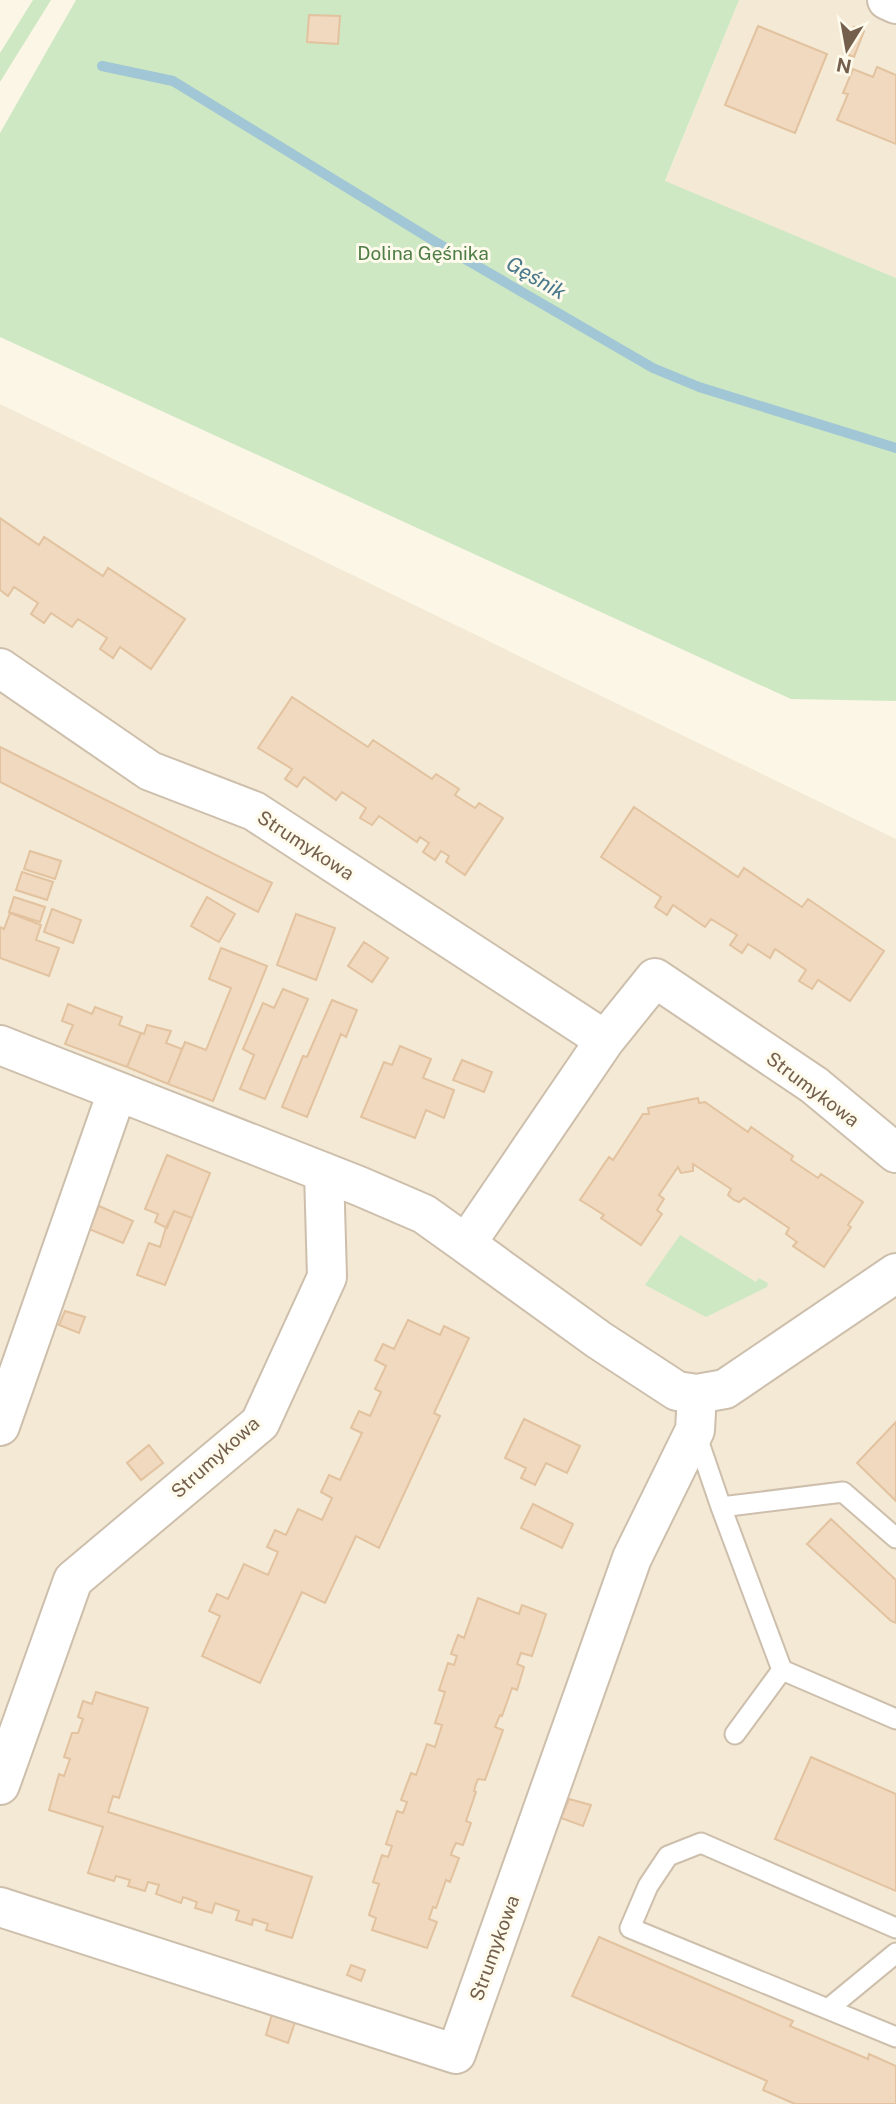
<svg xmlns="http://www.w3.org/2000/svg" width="896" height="2104" viewBox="0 0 896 2104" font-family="'Public Sans',sans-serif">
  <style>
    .residential { fill: #f3e9d4 }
    .green { fill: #cee8c4 }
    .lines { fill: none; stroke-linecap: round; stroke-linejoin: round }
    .stream { stroke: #a1c6d5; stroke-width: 10 }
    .building { fill: #f0d9be; stroke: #e2c29f; stroke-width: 2 }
    .service-casing { stroke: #cdbfac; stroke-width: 23 }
    .minor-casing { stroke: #cdbfac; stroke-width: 42 }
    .service { stroke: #fff; stroke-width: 19 }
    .minor { stroke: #fff; stroke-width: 38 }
    .labels { text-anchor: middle; stroke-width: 6; stroke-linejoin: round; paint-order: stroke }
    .park-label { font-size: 19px; fill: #507e47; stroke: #fefaec }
    .street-label { font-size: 19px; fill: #735f4b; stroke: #fefaec }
    .water-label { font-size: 21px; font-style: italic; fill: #49788c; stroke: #fefaec }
  </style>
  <rect width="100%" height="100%" fill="#fbf6e5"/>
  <path class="residential" d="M739,0H896V278L665,182Z
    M0,404L896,839V2104H0Z"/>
  <path class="green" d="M33,0H51L0,82V53Z
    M76,0H739L665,181L896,278V701L791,699L0,337V133Z
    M680,1235L756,1282L759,1278L768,1283L767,1287L706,1317L645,1285Z"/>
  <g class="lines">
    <path class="stream" d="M102,66L173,81L434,241L653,368L699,387L896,448"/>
  </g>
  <path class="building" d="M309,15L340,16L338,44L307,42Z
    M758,26L827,54L795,133L725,105Z
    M854,27L864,31L854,57L844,53Z
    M877,67L896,75V144L837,120L848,94L843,93L853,69L873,77Z
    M0,518L39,545L44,537L103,576L108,568L185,619L151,669L120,647L113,658L100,649L107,638L78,619L72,627L51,613L44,623L31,614L38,603L14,587L8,596L0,590Z
    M292,697L368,747L373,740L432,779L436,774L459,789L455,795L475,808L479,803L503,818L465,875L446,862L449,856L441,851L435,860L423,852L429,843L420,837L417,842L379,816L372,825L360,818L366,808L342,792L336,800L304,777L297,787L285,779L292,769L258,748Z
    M0,747L272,883L258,912L0,782Z
    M634,807L738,877L744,868L802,907L808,899L884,951L850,1001L818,980L812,989L799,981L806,970L775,949L770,958L748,944L742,953L730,945L737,935L711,919L705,927L673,905L667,915L655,907L661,897L601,857Z
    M30,851L61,861L55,879L24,869Z
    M22,872L53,882L47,900L16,890Z
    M14,897L45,907L40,922L9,912Z
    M207,897L235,914L219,942L191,926Z
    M52,909L81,920L73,943L44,932Z
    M10,913L41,925L36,940L59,948L49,976L0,958V927L4,929Z
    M296,914L335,928L316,980L277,965Z
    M364,942L388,958L372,982L348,966Z
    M221,948L267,966L213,1101L168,1084L185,1042L206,1050L231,988L209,979Z
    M283,989L308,999L265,1099L240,1089L254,1055L243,1049L263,1003L274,1008Z
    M332,1000L357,1010L346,1037L341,1034L307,1117L282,1107L303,1056L307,1057Z
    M68,1004L92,1014L95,1007L122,1017L119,1025L141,1033L127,1067L65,1044L73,1025L62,1021Z
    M147,1025L171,1031L166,1043L182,1049L168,1084L127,1067L141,1033L144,1034Z
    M400,1046L431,1059L423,1078L454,1090L444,1118L426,1110L415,1138L361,1117L384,1062L392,1065Z
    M462,1060L492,1072L484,1092L453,1080Z
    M698,1098L699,1103L705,1102L748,1132L751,1127L793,1156L791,1160L818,1178L821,1174L863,1202L848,1225L851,1227L824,1267L793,1246L797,1242L786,1234L789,1228L744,1198L739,1202L734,1200L728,1195L731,1189L693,1164V1171L681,1173L678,1167L659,1195L664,1199L657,1210L662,1214L641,1245L601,1218L604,1215L580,1200L609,1157L613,1160L643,1114H649L648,1108Z
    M167,1155L210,1173L192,1218L174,1211L167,1228L155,1222L158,1214L145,1209Z
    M99,1206L133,1221L123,1243L89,1229Z
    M174,1211L192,1218L165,1285L137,1275L149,1243L160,1247L166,1227Z
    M65,1311L85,1317L79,1333L59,1325Z
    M408,1320L440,1335L444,1326L469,1338L434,1413L440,1416L379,1548L356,1536L325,1603L302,1592L260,1683L202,1656L220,1616L209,1611L217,1594L228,1599L244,1564L268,1575L278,1552L267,1547L275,1530L286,1535L298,1509L322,1520L332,1498L321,1492L329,1475L340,1480L362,1433L351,1428L359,1411L370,1416L381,1392L375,1389L386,1366L375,1360L383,1344L394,1349Z
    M524,1419L580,1446L567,1473L546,1463L535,1485L521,1478L526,1468L505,1458Z
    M896,1422V1501L857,1463Z
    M149,1445L163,1463L141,1480L127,1463Z
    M533,1504L573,1524L562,1548L521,1528Z
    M831,1519L896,1580V1623L891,1621L807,1544Z
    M478,1598L519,1614L522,1605L546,1614L532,1656L521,1653L517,1664L524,1667L517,1690L512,1688L502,1716L500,1715L495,1727L503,1730L485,1780L478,1779L476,1784L474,1791L476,1792L466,1821L471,1823L463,1845L456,1843L453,1849L451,1855L459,1858L450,1882L446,1880L436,1908L433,1907L429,1919L437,1922L427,1948L372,1930L376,1918L369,1915L379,1884L373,1882L382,1855L388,1857L392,1846L386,1844L397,1811L403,1813L407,1802L401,1800L411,1773L416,1775L427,1744L435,1747L442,1725L435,1723L445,1692L439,1690L448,1663L454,1665L457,1656L451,1654L458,1635L464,1638Z
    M96,1692L148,1708L119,1798L113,1796L108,1812L312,1877L292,1938L266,1930L268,1924L253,1919L252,1925L236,1920L239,1911L215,1903L212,1913L195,1908L197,1902L183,1897L181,1903L156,1894L159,1885L148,1882L145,1891L128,1886L130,1880L116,1876L114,1881L88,1873L103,1827L49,1810L59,1774L64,1776L70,1759L64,1757L72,1733H78L83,1719L78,1717L83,1701L92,1704Z
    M811,1757L896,1794V1891L775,1839Z
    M569,1799L591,1805L583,1826L561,1818Z
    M599,1937L793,2021L790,2026L868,2059L869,2054L896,2066V2104H795L763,2090L767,2081L572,1996Z
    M351,1965L365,1970L361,1981L347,1975Z
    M272,2014L295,2022L288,2043L266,2035Z"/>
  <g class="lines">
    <defs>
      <path id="service" d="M695,1431L721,1507L782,1670L896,1719
        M721,1507L843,1492L896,1538
        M735,1734L782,1670
        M896,1928L701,1843L668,1856L648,1886L630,1928L896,2037
        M828,2009L896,1953"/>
      <path id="minor" d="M887,0L896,4
        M0,668L150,771L254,811L605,1040
        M0,1045L359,1186L424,1214L466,1244L605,1040L655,978L814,1085L896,1153
        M466,1244L599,1340L677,1391L697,1394L725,1389L896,1273
        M0,1426L117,1092
        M0,1785L73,1580L260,1423L327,1277L324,1172
        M0,1907L456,2054L632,1558L695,1430L697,1394"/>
    </defs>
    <use href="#service" class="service-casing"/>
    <use href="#minor" class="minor-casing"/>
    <use href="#service" class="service"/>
    <use href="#minor" class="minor"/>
  </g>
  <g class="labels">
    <g class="park-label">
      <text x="423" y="260">Dolina Gęśnika</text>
    </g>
    <g class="street-label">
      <text transform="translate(306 845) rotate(33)" y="7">Strumykowa</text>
      <text transform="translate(813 1089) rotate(37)" y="7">Strumykowa</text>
      <text transform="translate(215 1457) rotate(-42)" y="7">Strumykowa</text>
      <text transform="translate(494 1948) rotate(-70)" y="7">Strumykowa</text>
    </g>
    <g class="water-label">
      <text transform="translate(536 278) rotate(30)" y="7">Gęśnik</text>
    </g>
  </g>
  <g transform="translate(847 49) rotate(191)" stroke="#fefaec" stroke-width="5" paint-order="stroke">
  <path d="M0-5L12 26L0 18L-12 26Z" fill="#735f4b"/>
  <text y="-10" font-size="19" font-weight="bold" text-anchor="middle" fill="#735f4b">N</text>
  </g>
</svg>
